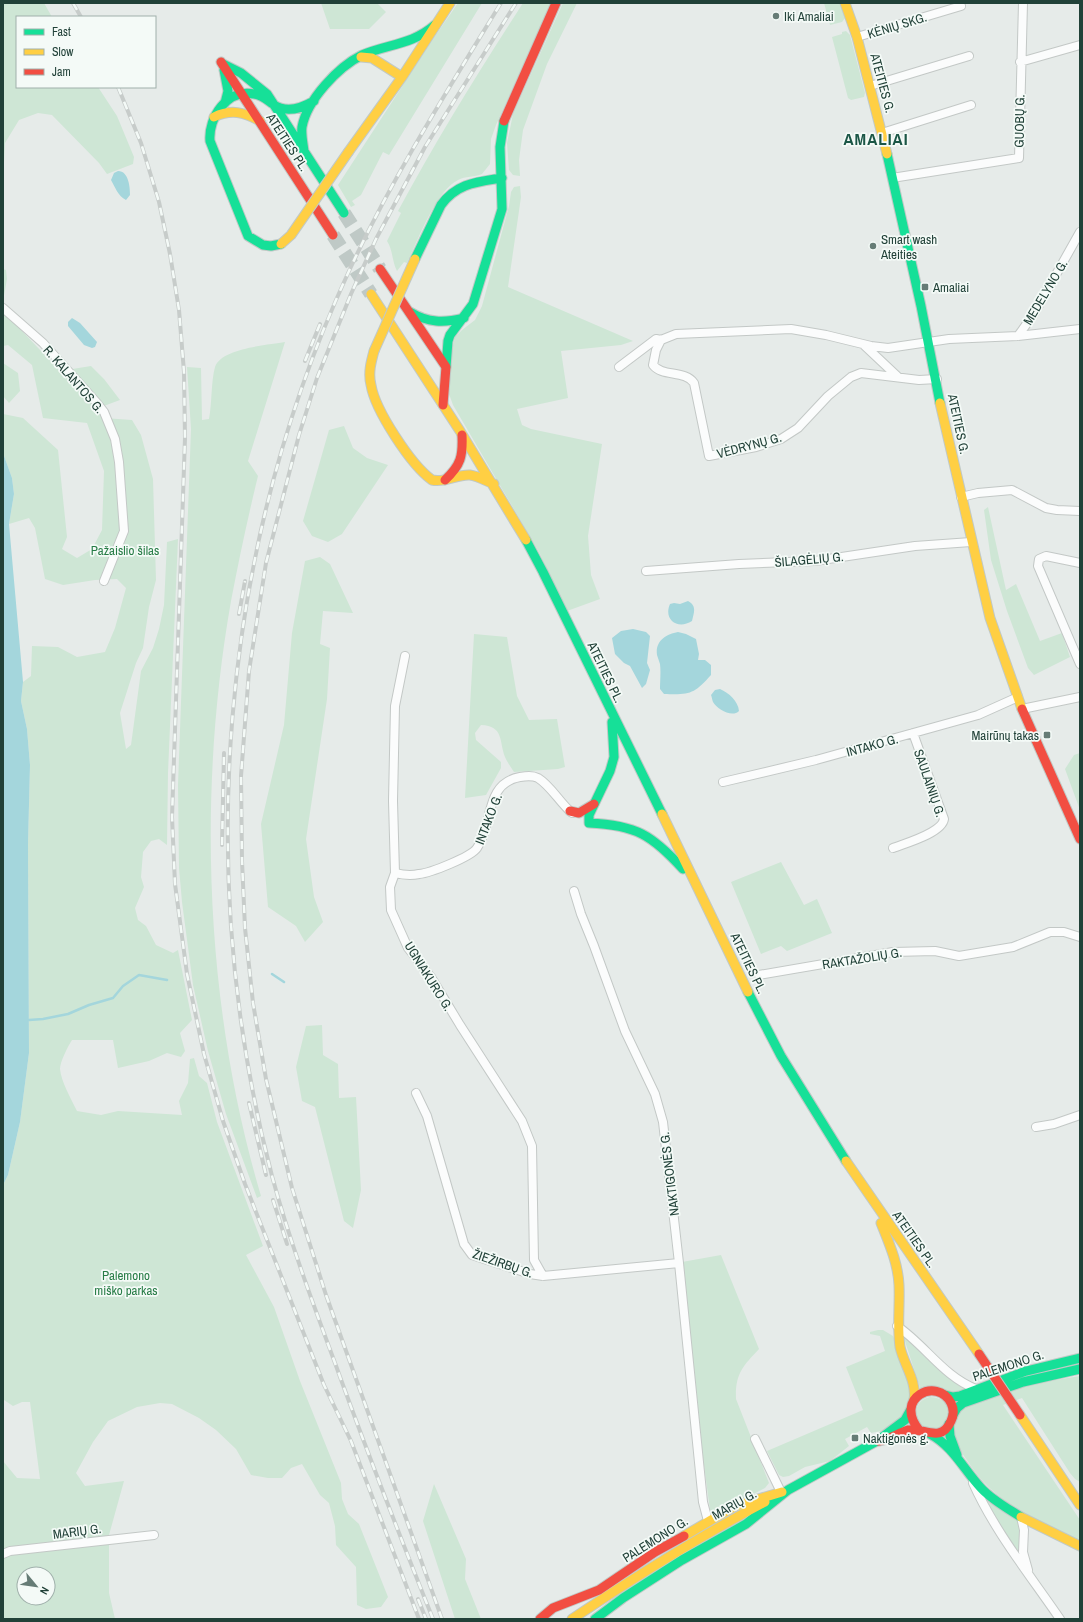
<svg xmlns="http://www.w3.org/2000/svg" width="1083" height="1622" viewBox="0 0 1083 1622" font-family="'Archivo Narrow',sans-serif">
  <style>
    .green { fill: #cee6d5; fill-rule: evenodd }
    .water { fill: #a4d6dc }
    .lines { fill: none; stroke-linecap: round; stroke-linejoin: round }
    .stream { stroke: #a4d6dc; stroke-width: 2.5 }
    .highway-tunnel { stroke: #bfc9c6; stroke-width: 14; stroke-dasharray: 14 7; stroke-linecap: butt }
    .street-casing { stroke: #c3c8c6; stroke-width: 10 }
    .fast-casing { stroke: #c1c9c6; stroke-width: 11 }
    .slow-casing { stroke: #c1c9c6; stroke-width: 11 }
    .jam-casing { stroke: #c1c9c6; stroke-width: 11 }
    .street { stroke: #fbfcfc; stroke-width: 8 }
    .fast { stroke: #16e098; stroke-width: 9 }
    .slow { stroke: #ffcf43; stroke-width: 9 }
    .jam { stroke: #f24e42; stroke-width: 9 }
    .rail-casing { stroke: #c7ccca; stroke-width: 4 }
    .rail { stroke: #f4faf7; stroke-width: 2.5; stroke-dasharray: 8; stroke-linecap: butt }
    .slow-bridge-casing { stroke: #c1c9c6; stroke-width: 11; stroke-linecap: butt }
    .jam-bridge-casing { stroke: #c1c9c6; stroke-width: 11; stroke-linecap: butt }
    .slow-bridge { stroke: #ffcf43; stroke-width: 9 }
    .jam-bridge { stroke: #f24e42; stroke-width: 9 }
    .poi-dot { fill: #667c76; stroke: #f4faf7; stroke-width: 1.5 }
    .labels { text-anchor: middle; stroke-width: 3.5; stroke-linejoin: round; paint-order: stroke }
    .poi-label { font-size: 13px; fill: #214138; stroke: #f4faf7; text-anchor: start }
    .street-label { font-size: 13px; fill: #214138; stroke: #f4faf7 }
    .park-label { font-size: 13px; fill: #277c46; stroke: #f4faf7 }
    .district-label { font-size: 17px; font-weight: bold; letter-spacing: 1px; fill: #1b5646; stroke: #f4faf7 }
  </style>
  <rect width="100%" height="100%" fill="#e6ebe9"/>
  <path class="green" d="M3,3H44L52,17H17V87H98L117,116L134,157L133,164L107,174L99,163L52,115L38,113L19,120L5,143L3,181Z
    M321,3H377L386,12L369,29H330Z
    M458,3H482L389,155L383,152L361,195L352,201L355,205L351,207L338,185L433,39Z
    M523,3H551L496,125L491,139L490,164L482,174C475,177 465,176 458,180C436,191 418,240 407,263L404,262L397,271C392,262 393,250 387,241L401,213L398,211C436,140 479,71 523,3Z
    M563,3H577L547,64L523,130L519,160L520,176L513,175L509,170L507,143L513,114Z
    M824,3H840L845,18L842,22L830,25Z
    M846,31L850,35L865,93L864,97L851,100L848,98L832,37L842,34V32Z
    M520,186L521,197L508,287L633,341L621,345L561,351L568,398L517,409L522,425L531,429L602,444L588,536L591,575L600,599L567,611L539,552L453,405L449,394L452,350L455,337L462,330L475,320L482,306L509,206L511,192L514,187Z
    M3,269L6,270L7,279L3,301Z
    M3,311L60,371L91,366L104,379L120,400L101,407L104,418L132,420L141,435L153,479L156,580L149,607L143,648L136,663L120,713L126,749L131,745L141,671L153,648L159,629L164,605L167,542L178,539L168,773L167,845L159,839L151,841L143,852L141,877L144,887L135,908L138,920L146,926L156,945L173,953L178,950L192,1020L180,1033L185,1051L181,1057L167,1053L149,1061L118,1068L113,1040H72C68,1046 60,1062 60,1069C61,1081 71,1099 77,1111L101,1115L118,1111L182,1115L179,1101L188,1083L190,1059L194,1058L199,1076L207,1083L217,1122L263,1246L246,1255L274,1307L300,1381L341,1483L342,1499L348,1514L359,1524L388,1597L381,1607L366,1609L357,1605L356,1567L336,1545L335,1526L329,1503L320,1495L302,1464L291,1468L282,1478H268L251,1475L236,1449L216,1430L199,1418L172,1404L160,1403L137,1407L108,1421L93,1442L76,1473L85,1486L124,1481L109,1535V1593L115,1619H3V1461L17,1478L40,1479L30,1402H22L13,1406L4,1400L3,1397V1185L8,1175L20,1122L29,1053L28,844L30,765L27,729L21,701L23,682L31,676L32,646L58,647L77,657L105,652L115,628L126,588L117,579L95,580L63,585L45,579L35,528L29,518L9,524L14,494L12,478L3,453V414L23,418L58,450L67,537L62,549L77,558L92,549L102,530L104,471L87,423L43,418L32,365L8,345L3,346ZM24,1574H48V1598H24Z
    M285,342L248,461L258,476C248,517 239,559 231,601C197,794 205,1008 261,1196L257,1198L226,1114L208,1051L193,985L182,902L179,868L178,785L191,429L187,367L201,368L202,420L209,419C212,404 211,381 215,367C221,348 268,345 285,342Z
    M3,363L18,373L20,391L9,403L3,396Z
    M344,426L353,448L367,458L388,465L342,534L328,542L312,536L303,521L329,430Z
    M988,507L1006,590L1016,584L1040,641L1062,633L1070,657L1034,675L1028,668L1007,611L991,560L984,510Z
    M320,557L330,564L353,613L323,611L320,644L330,648L327,699L306,839L314,897L323,922L305,942L296,926L268,907L261,824L284,725L292,633L305,561Z
    M474,634L507,637L517,696L529,720L557,719L565,767L558,769L514,772C511,767 507,762 505,757C499,741 504,726 481,725L475,733L476,740L501,762V768L486,795L465,798Z
    M1080,753V810L1065,769L1074,755Z
    M781,862L804,905L817,899L832,933L787,951L781,946L761,954L731,882Z
    M322,1025L323,1055L338,1064L339,1098L356,1097L361,1190L353,1228L344,1221L315,1107L302,1101L296,1067L306,1026Z
    M721,1255L759,1349C743,1366 735,1374 736,1399L769,1483L765,1488L715,1514L710,1510L699,1427L682,1262Z
    M878,1330H883L893,1336L912,1389L905,1417L881,1431L871,1433L867,1427L845,1439L849,1446L830,1461L805,1467L789,1476L783,1477L779,1475L767,1451L863,1410L846,1367L885,1351L880,1336L870,1334V1332Z
    M903,1335L926,1358L967,1389L963,1392L921,1391Z
    M1080,1376V1482L1075,1479L1070,1473L1022,1398L1003,1405L1080,1520V1542C1045,1524 1006,1508 980,1478C974,1471 969,1463 964,1456C953,1439 948,1427 962,1409L1025,1385Z
    M930,1397C950,1398 951,1411 944,1426L927,1431L915,1419C916,1407 918,1400 930,1397Z
    M434,1484L466,1559L465,1579L481,1619H455L423,1521Z
    M983,1498L1000,1510L1019,1521L1021,1527L1022,1561Z"/>
  <path class="water" d="M118,171C129,171 130,188 130,195L126,200C118,196 115,187 111,180L114,173Z
    M72,318L80,323L97,342L95,347L92,348L84,345L68,326V322Z
    M3,453L12,478L14,494L9,524L23,682L21,701L27,729L30,765L28,844L29,1053L20,1122L8,1175L3,1185Z
    M688,601C697,606 694,612 692,621C678,630 663,620 670,604L674,603L680,604Z
    M633,629L646,632L650,636L647,663L650,670L646,684L642,688L630,666L624,663L615,654L612,638L621,631Z
    M678,632L686,634L696,639L699,654L698,660H705L711,665V675C694,694 690,695 664,694L660,689C660,681 661,672 660,664C659,661 658,658 657,655C655,641 666,634 678,632Z
    M720,689C729,693 738,701 739,711C732,718 717,709 713,702C712,700 712,697 711,695L715,690Z"/>
  <g class="lines">
    <path class="stream" d="M272,974L284,982
      M29,1020L43,1019L68,1014L89,1005L113,998L123,986L139,975L167,980"/>
    <path class="highway-tunnel" d="M344,213L380,269
      M333,235L371,294"/>
    <defs>
      <path id="street" d="M857,37L961,6
        M1020,62L1080,45
        M870,86L969,56
        M882,133L971,105
        M892,178L1019,158L1023,3
        M3,308L43,343L97,403L104,412L115,439L119,462L124,531L104,581
        M1018,336L1035,312L1080,232
        M661,340L656,350L653,365C662,377 685,370 694,383L709,456L756,447L781,439L798,428L828,396L851,377L861,373L919,380L937,379
        M864,345L898,377
        M619,367L656,339L661,340L676,334L791,329L826,335L871,346L888,348L949,339L1018,336L1080,329
        M961,497L978,493L1012,490L1046,508L1057,510L1080,511
        M1080,563L1046,556L1039,559L1038,566L1080,664
        M646,571L739,564L815,561L915,546L971,542
        M405,656L395,706L393,801L395,873L390,887L391,910L408,948L431,977L460,1025L522,1121L532,1146L534,1260L543,1276
        M1022,709L1080,697
        M723,782L816,760L978,715L1018,697
        M893,848C906,843 942,833 944,819L913,733
        M395,873C403,875 410,876 419,874C430,873 471,857 477,848C493,826 484,783 520,777C526,776 532,775 538,778C551,786 560,803 572,813
        M574,891L581,914L594,946L625,1031L655,1094L663,1122L679,1263L703,1502L708,1521
        M759,975L893,952L935,951L959,956L1013,947L1050,932H1064L1080,937
        M416,1093L427,1116L464,1244L472,1255L530,1274L543,1276L679,1263
        M1036,1127L1054,1124L1080,1115
        M897,1326C925,1345 944,1377 976,1389
        M755,1439L781,1492
        M973,1483C995,1532 1030,1575 1060,1619
        M1021,1517L1024,1530L1023,1552L1028,1570
        M3,1554L10,1551L154,1535"/>
      <path id="fast" d="M223,64L241,73L267,94L344,213
        M224,70L228,91L225,103
        M304,151C303,143 301,134 302,127C307,100 338,67 362,55C388,44 412,45 435,25
        M887,154L921,306L940,403
        M281,244L271,246L263,245L248,236L210,141C208,118 227,88 254,94C262,95 267,100 273,104C286,114 302,108 314,101
        M415,259L441,205C457,183 477,182 502,178
        M410,312C428,323 444,323 464,318
        M446,367L448,341L450,335L473,304L502,209L500,147L504,121
        M526,540L543,572L662,814
        M612,722L614,757L610,771L589,815V823C636,825 652,835 683,869
        M748,992L781,1056L846,1161
        M945,1395L953,1397L960,1396L1026,1371L1080,1358
        M953,1415L957,1408L963,1403L1023,1382L1080,1369
        M949,1424L950,1436L957,1455
        M930,1434C953,1446 964,1470 981,1488C992,1500 1007,1508 1021,1517
        M595,1619L623,1598L682,1560L746,1524L788,1490L877,1441L905,1420L910,1411"/>
      <path id="slow" d="M845,3L857,37L887,154
        M361,57L372,58L402,77
        M214,117C231,109 244,112 260,121
        M349,151L402,77L450,3
        M371,294L460,431L526,540
        M374,351C371,362 368,373 371,385C375,410 411,465 432,480C446,483 457,474 470,475C478,476 486,481 494,484
        M940,403L990,618L1022,709
        M662,814L748,992
        M846,1161L979,1354
        M881,1223C889,1243 898,1263 899,1285C900,1306 897,1326 900,1347C904,1365 917,1381 914,1400
        M1020,1415L1080,1505
        M1021,1517L1080,1546
        M684,1536L735,1506L782,1492
        M572,1619C635,1577 698,1537 765,1502"/>
      <path id="jam" d="M221,62L333,235
        M504,121L556,3
        M380,269L446,367L443,405
        M445,480C461,465 463,456 462,435
        M1022,709L1080,839
        M570,811L579,813L594,804
        M879,1441C891,1439 898,1433 908,1430C923,1427 941,1444 951,1421C954,1415 954,1409 951,1403C937,1376 893,1398 919,1430
        M540,1619L553,1608L599,1590L655,1552L684,1536"/>
    </defs>
    <use href="#street" class="street-casing"/>
    <use href="#fast" class="fast-casing"/>
    <use href="#slow" class="slow-casing"/>
    <use href="#jam" class="jam-casing"/>
    <use href="#street" class="street"/>
    <use href="#fast" class="fast"/>
    <use href="#slow" class="slow"/>
    <use href="#jam" class="jam"/>
    <defs>
      <path id="rail" d="M73,3L81,17
        M118,87L141,143L159,202L170,254L179,310L184,372L185,438L172,817L175,884L187,974L204,1054L223,1121L245,1184L324,1385L351,1441L419,1619
        M305,361L320,324
        M239,614L245,581
        M222,845L224,753
        M249,1103L266,1175
        M273,1200L287,1244
        M418,1599L426,1619
        M433,1619C399,1534 366,1449 335,1363C312,1301 289,1239 272,1176C194,877 219,552 349,271C392,178 447,91 501,3
        M442,1619L326,1295L292,1188L266,1079L253,1003L245,928L242,861L241,776L249,671L266,563L299,435L317,378L351,294L376,239L425,147L516,3"/>
    </defs>
    <use href="#rail" class="rail-casing"/>
    <use href="#rail" class="rail"/>
    <defs>
      <path id="slow-bridge" d="M281,244L291,235L349,151
        M374,351L415,259"/>
      <path id="jam-bridge" d="M979,1354L1020,1415"/>
    </defs>
    <use href="#slow-bridge" class="slow-bridge-casing"/>
    <use href="#jam-bridge" class="jam-bridge-casing"/>
    <use href="#slow-bridge" class="slow-bridge"/>
    <use href="#jam-bridge" class="jam-bridge"/>
  </g>
  <g class="poi-dot">
    <circle cx="776" cy="16" r="4"/>
    <circle cx="873" cy="246" r="4"/>
    <rect x="921" y="283" width="8" height="8" rx="2"/>
    <rect x="1043" y="731" width="8" height="8" rx="2"/>
    <rect x="851" y="1434" width="8" height="8" rx="2"/>
  </g>
  <g class="labels">
    <g class="poi-label">
      <text x="784" y="21">Iki Amaliai</text>
      <text x="881" y="244">Smart wash<tspan x="881" dy="15">Ateities</tspan></text>
      <text x="933" y="292">Amaliai</text>
      <text x="1039" y="740" text-anchor="end">Mairūnų takas</text>
      <text x="863" y="1443">Naktigonės g.</text>
    </g>
    <g class="street-label">
      <text transform="translate(897 25) rotate(-17)" y="5">KĖNIŲ SKG.</text>
      <text transform="translate(883 83) rotate(75)" y="5">ATEITIES G.</text>
      <text transform="translate(1019 121) rotate(-89)" y="5">GUOBŲ G.</text>
      <text transform="translate(288 142) rotate(57)" y="5">ATEITIES PL.</text>
      <text transform="translate(1045 292) rotate(-59)" y="5">MEDELYNO G.</text>
      <text transform="translate(74 379) rotate(49)" y="5">R. KALANTOS G.</text>
      <text transform="translate(959 424) rotate(78)" y="5">ATEITIES G.</text>
      <text transform="translate(749 445) rotate(-15)" y="5">VĖDRYNŲ G.</text>
      <text transform="translate(809 559) rotate(-5)" y="5">ŠILAGĖLIŲ G.</text>
      <text transform="translate(606 672) rotate(64)" y="5">ATEITIES PL.</text>
      <text transform="translate(872 745) rotate(-15)" y="5">INTAKO G.</text>
      <text transform="translate(930 783) rotate(71)" y="5">SAULAINIŲ G.</text>
      <text transform="translate(488 819) rotate(-69)" y="5">INTAKO G.</text>
      <text transform="translate(862 958) rotate(-9)" y="5">RAKTAŽOLIŲ G.</text>
      <text transform="translate(749 963) rotate(64)" y="5">ATEITIES PL.</text>
      <text transform="translate(429 976) rotate(58)" y="5">UGNIAKURO G.</text>
      <text transform="translate(669 1174) rotate(-97)" y="5">NAKTIGONĖS G.</text>
      <text transform="translate(915 1239) rotate(55)" y="5">ATEITIES PL.</text>
      <text transform="translate(503 1263) rotate(19)" y="5">ŽIEŽIRBŲ G.</text>
      <text transform="translate(1008 1365) rotate(-18)" y="5">PALEMONO G.</text>
      <text transform="translate(734 1504) rotate(-29)" y="5">MARIŲ G.</text>
      <text transform="translate(77 1531) rotate(-7)" y="5">MARIŲ G.</text>
      <text transform="translate(655 1539) rotate(-32)" y="5">PALEMONO G.</text>
    </g>
    <g class="park-label">
      <text x="125" y="555">Pažaislio šilas</text>
      <text x="126" y="1280">Palemono<tspan x="126" dy="15">miško parkas</tspan></text>
    </g>
    <g class="district-label">
      <text x="876" y="145">AMALIAI</text>
    </g>
  </g>
  <rect width="1083" height="1622" fill="none" stroke="#214138" stroke-width="8"/>
  <rect x="16" y="16" width="140" height="72" fill="#f4faf7" stroke="#a0b0ab"/>
  <rect x="24" y="29" width="20" height="6" fill="#16e098" stroke="#a0b0ab"/>
  <text x="52" y="36" font-size="12" fill="#214138">Fast</text>
  <rect x="24" y="49" width="20" height="6" fill="#ffcf43" stroke="#a0b0ab"/>
  <text x="52" y="56" font-size="12" fill="#214138">Slow</text>
  <rect x="24" y="69" width="20" height="6" fill="#f24e42" stroke="#a0b0ab"/>
  <text x="52" y="76" font-size="12" fill="#214138">Jam</text>
  <g transform="translate(36 1586) rotate(119)"><circle r="19" fill="#f4faf7" stroke="#a0b0ab"/>
  <path d="M0-3L7 15L0 10L-7 15Z" fill="#667c76"/>
  <text y="-6" font-size="11" font-weight="bold" text-anchor="middle" fill="#214138">N</text>
  </g>
</svg>
